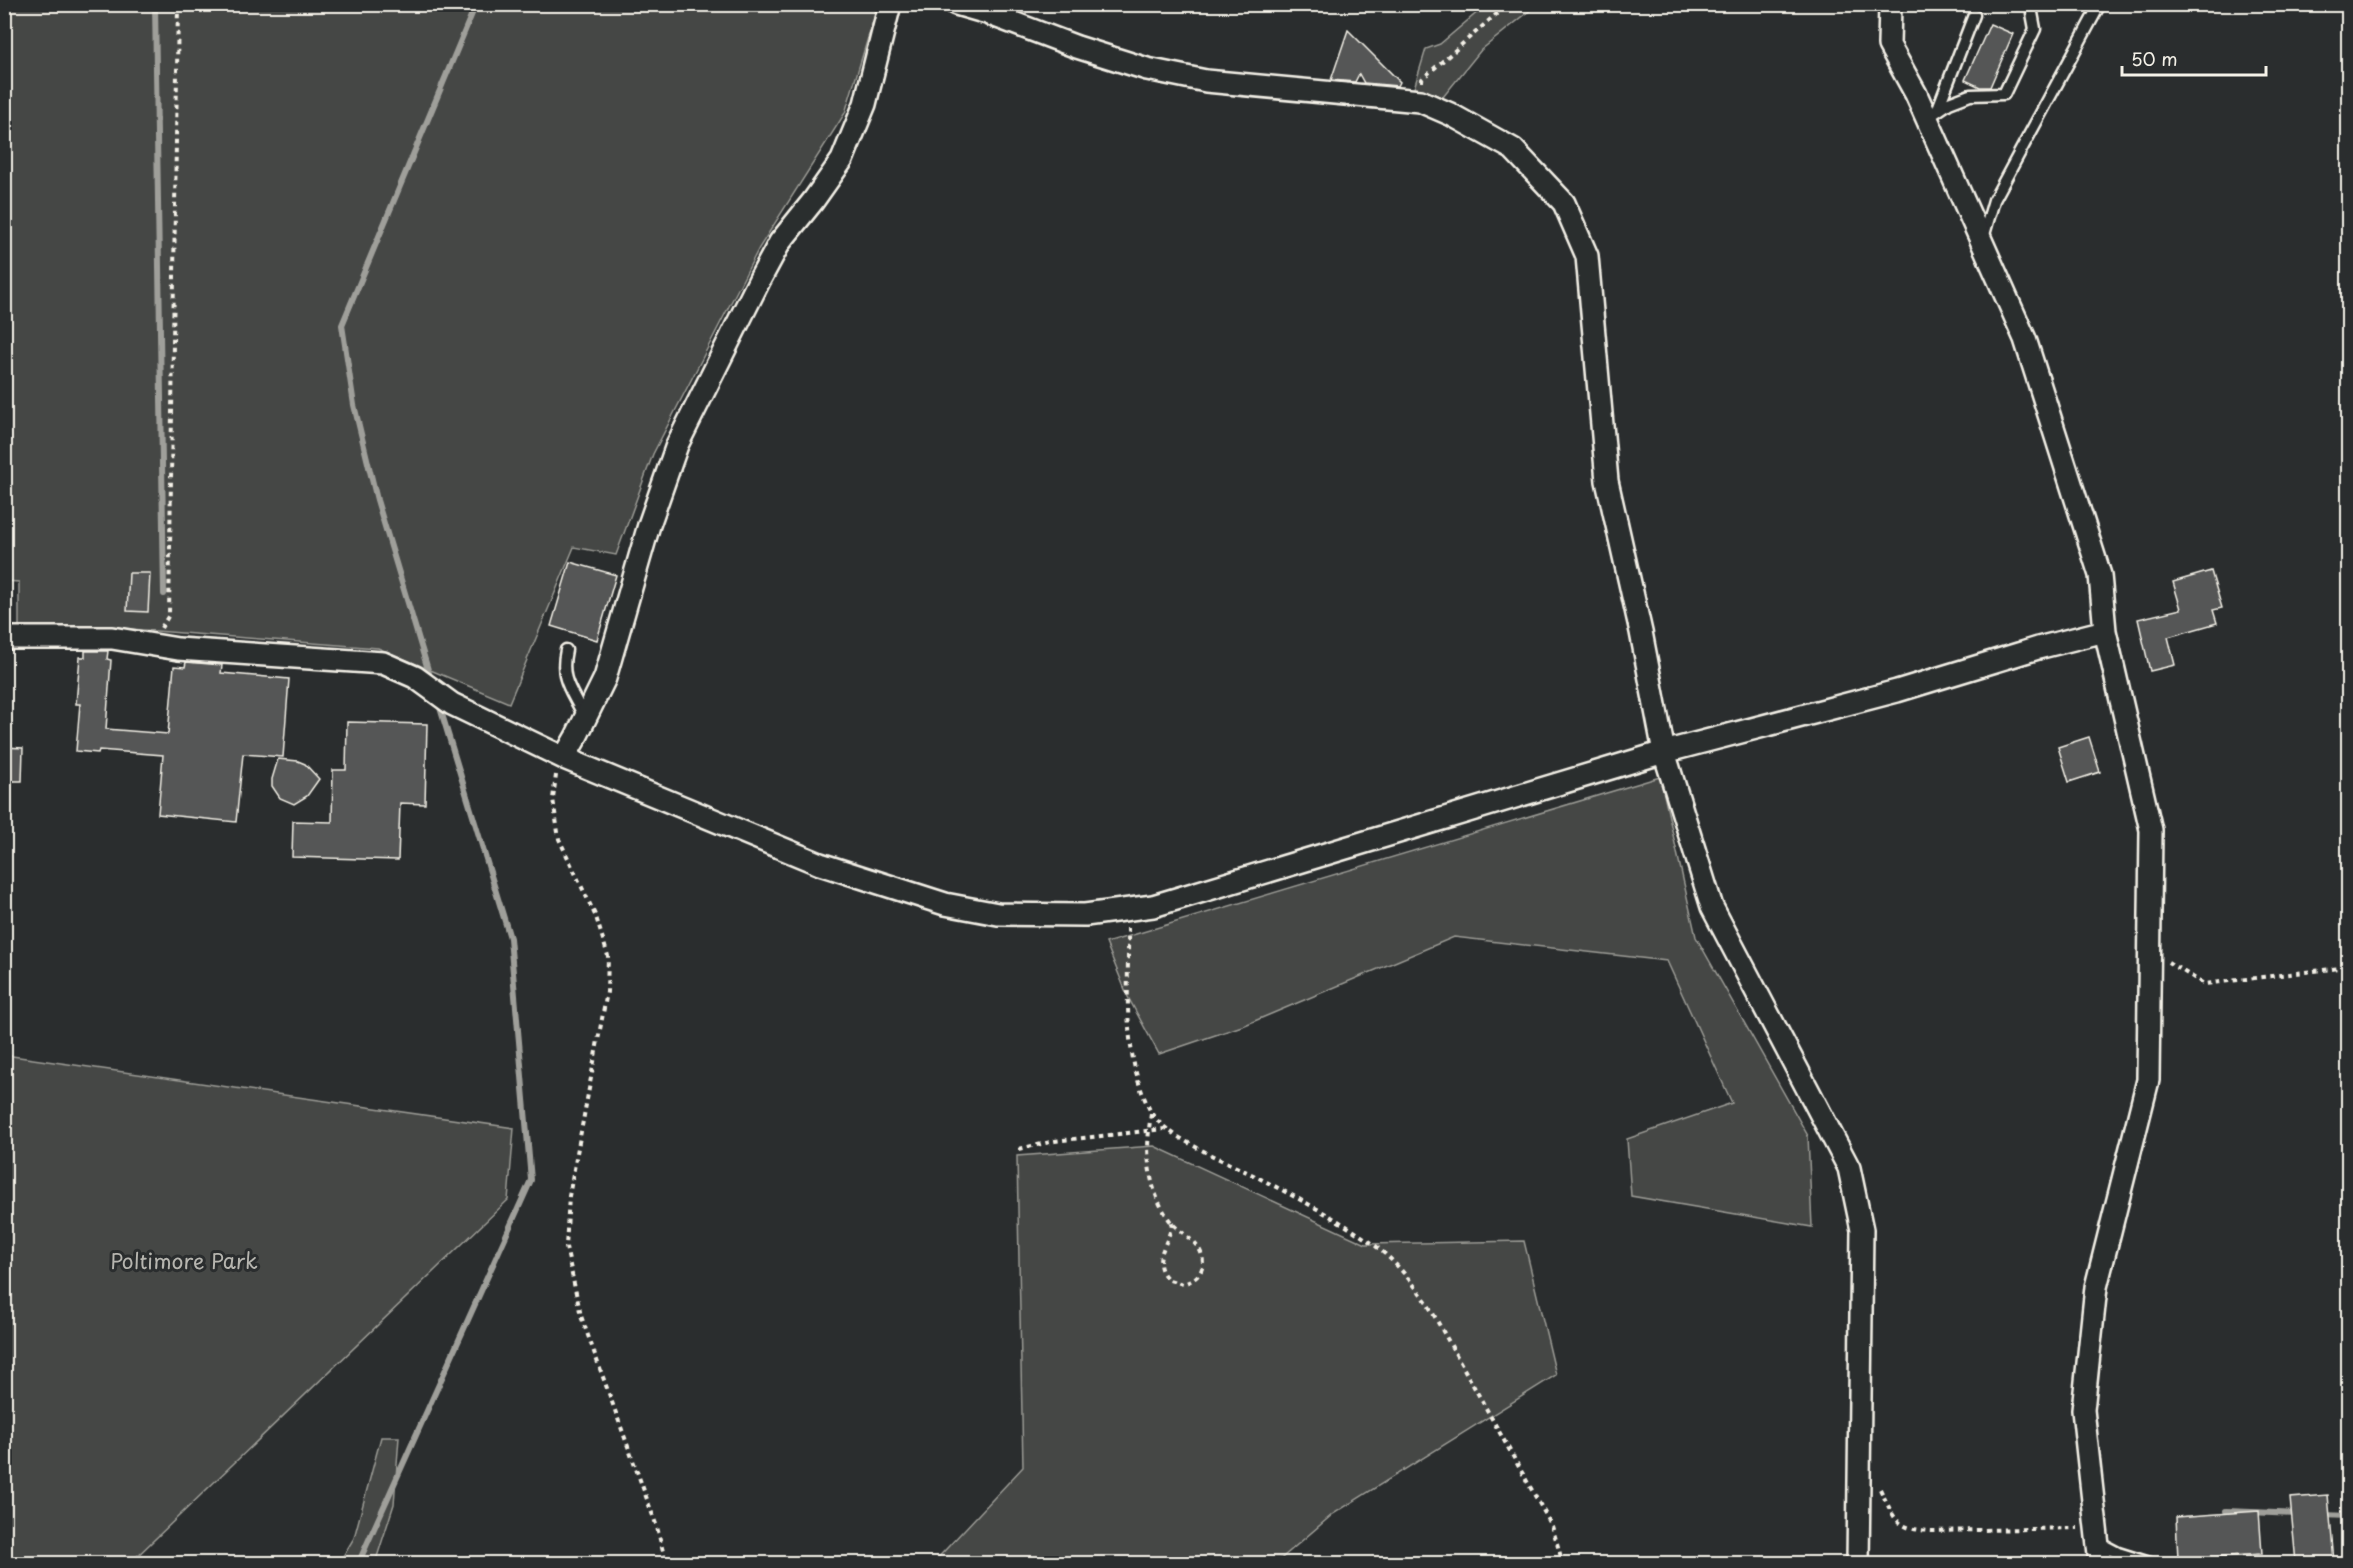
<svg xmlns="http://www.w3.org/2000/svg" width="2353" height="1568" viewBox="0 0 2353 1568" font-family="'Playpen Sans',sans-serif">
  <style>
    .green { fill: #444645; stroke: #9c9c96; stroke-width: 1.5 }
    .lines { fill: none; stroke-linecap: round; stroke-linejoin: round }
    .stream { stroke: #9f9f9a; stroke-width: 6 }
    .building { fill: #555756; stroke: #f4f1e8; stroke-width: 1.5 }
    .service-casing { stroke: #f4f1e8; stroke-width: 15 }
    .minor-casing { stroke: #f4f1e8; stroke-width: 26 }
    .path { stroke: #f4f1e8; stroke-width: 4; stroke-dasharray: 4.5 4.5; stroke-linecap: butt }
    .service { stroke: #2a2d2e; stroke-width: 10 }
    .minor { stroke: #2a2d2e; stroke-width: 21 }
    .labels { text-anchor: middle; stroke-width: 6; stroke-linejoin: round; paint-order: stroke }
    .park-label { font-size: 21px; fill: #b6b5af; stroke: #2a2d2e }
  </style>
  <rect width="100%" height="100%" fill="#2a2d2e"/>
  <filter id="ink" filterUnits="userSpaceOnUse"><feTurbulence type="fractalNoise" baseFrequency=".0167" numOctaves="2"/><feDisplacementMap in="SourceGraphic" scale="12" xChannelSelector="R" yChannelSelector="G"/><feConvolveMatrix kernelMatrix="1 2 1 2 8 2 1 2 1" color-interpolation-filters="sRGB"/></filter>
  <g filter="url(#ink)">
    <path class="green" d="M5,5H878L845,113L759,248L653,454L616,555L574,547L509,703L378,648L130,629L19,627V582L5,581Z
      M1486,5H1537L1481,50L1439,102L1411,98L1426,49L1440,44Z
      M1660,777L1696,937L1808,1136L1812,1227L1631,1196L1627,1139L1732,1103L1667,961L1454,937L1245,1025L1159,1054L1128,997L1106,943Z
      M5,1055L514,1128L508,1200L130,1563H5Z
      M1154,1146L1366,1244L1524,1241L1556,1375L1333,1514L1276,1563H933L1023,1467L1017,1156Z
      M381,1437H399L394,1504L377,1557L378,1563H339L354,1538Z"/>
    <g class="lines">
      <path class="stream" d="M155,4L164,594
        M432,683L377,500L354,405L342,325L476,4
        M2226,1511L2298,1514
        M2323,1515L2348,1516
        M358,1564L531,1180L510,938L438,701"/>
    </g>
    <path class="building" d="M1990,24L2013,34L1990,87H1980L1965,80Z
      M1348,30L1400,82L1398,86L1364,83L1359,74L1355,82L1331,80Z
      M570,562L616,575L597,640L551,626Z
      M2211,571L2222,608L2213,610L2217,623L2168,637L2175,665L2150,671L2138,619L2181,609L2173,582Z
      M129,573H150L148,612L127,611Z
      M85,651H108L107,659L111,660L106,729L168,734L174,666L185,667L186,662L222,665L221,673L289,679L283,757L243,754L236,822L158,814L163,755L99,750L98,753L76,751L80,704H76L80,657H85Z
      M347,722L427,724L425,804L400,803L398,860L292,857L293,821L332,822L333,770H346Z
      M2089,737L2100,772L2069,782L2058,747Z
      M4,747L23,748L22,781H4Z
      M278,759L298,761L305,764L319,779L307,796L294,804L280,798L272,786V779Z
      M2328,1495L2334,1562L2296,1563L2290,1498Z
      M2259,1511L2262,1554L2178,1559L2176,1517Z"/>
    <g class="lines">
      <defs>
        <path id="service" d="M1937,111L1974,15
          M1927,118L1949,103L1970,95L2004,94L2035,29L2032,13L2034,4
          M1983,238L1994,200L2100,4
          M566,650C559,682 573,691 585,719
          M2099,1543L2118,1553L2153,1564"/>
        <path id="minor" d="M956,4L987,13L1077,47L1147,69L1206,81L1420,101L1450,114L1513,149L1564,203L1587,256L1607,481L1641,632L1664,752L1712,907L1849,1168L1862,1230L1858,1564
          M1890,4L1889,45L1916,94L2025,339L2100,575L2105,631L2151,830L2148,1080L2096,1287L2083,1410L2100,1564
          M4,638H112L178,649L383,663L415,677L452,704L564,758L820,864L945,904L998,914L1085,915L1153,906L1664,752L1897,691L2038,648L2105,631
          M564,758L576,737L605,678L649,525L677,445L760,279L780,242L813,201L842,160L865,104L890,4"/>
      </defs>
      <use href="#service" class="service-casing"/>
      <use href="#minor" class="minor-casing"/>
      <path class="path" d="M1422,82V79L1508,4
        M161,628L169,615L178,4
        M556,775L553,799L559,839L596,917L608,956L607,992L569,1196L566,1247L581,1316L657,1527L666,1564
        M1128,928C1129,989 1121,1056 1151,1112C1164,1137 1232,1164 1259,1178C1295,1197 1333,1216 1366,1239C1390,1255 1409,1278 1426,1301L1552,1526L1563,1564
        M2168,962L2204,984L2348,967
        M1151,1114C1145,1151 1147,1191 1171,1222C1180,1233 1199,1242 1202,1256C1206,1271 1196,1280 1183,1284L1169,1280C1148,1261 1170,1245 1172,1222
        M1019,1149L1055,1141L1164,1129
        M1880,1489C1896,1521 1895,1529 1932,1531L2078,1528"/>
      <use href="#service" class="service"/>
      <use href="#minor" class="minor"/>
    </g>
  </g>
  <g class="labels">
    <g class="park-label">
      <text x="184" y="1269">Poltimore Park</text>
    </g>
  </g>
  <rect width="2353" height="1568" fill="none" stroke="#2a2d2e" stroke-width="24"/>
  <rect x="12" y="12" width="2329" height="1544" fill="none" stroke="#f4f1e8" stroke-width="2" filter="url(#ink)"/>
  <path d="M2122 66v9h144v-9" fill="none" stroke="#f4f1e8" stroke-width="3"/>
  <text x="2131" y="66" font-size="18" fill="#f4f1e8" stroke="#2a2d2e" stroke-width="4.5" paint-order="stroke">50 m</text>
</svg>
